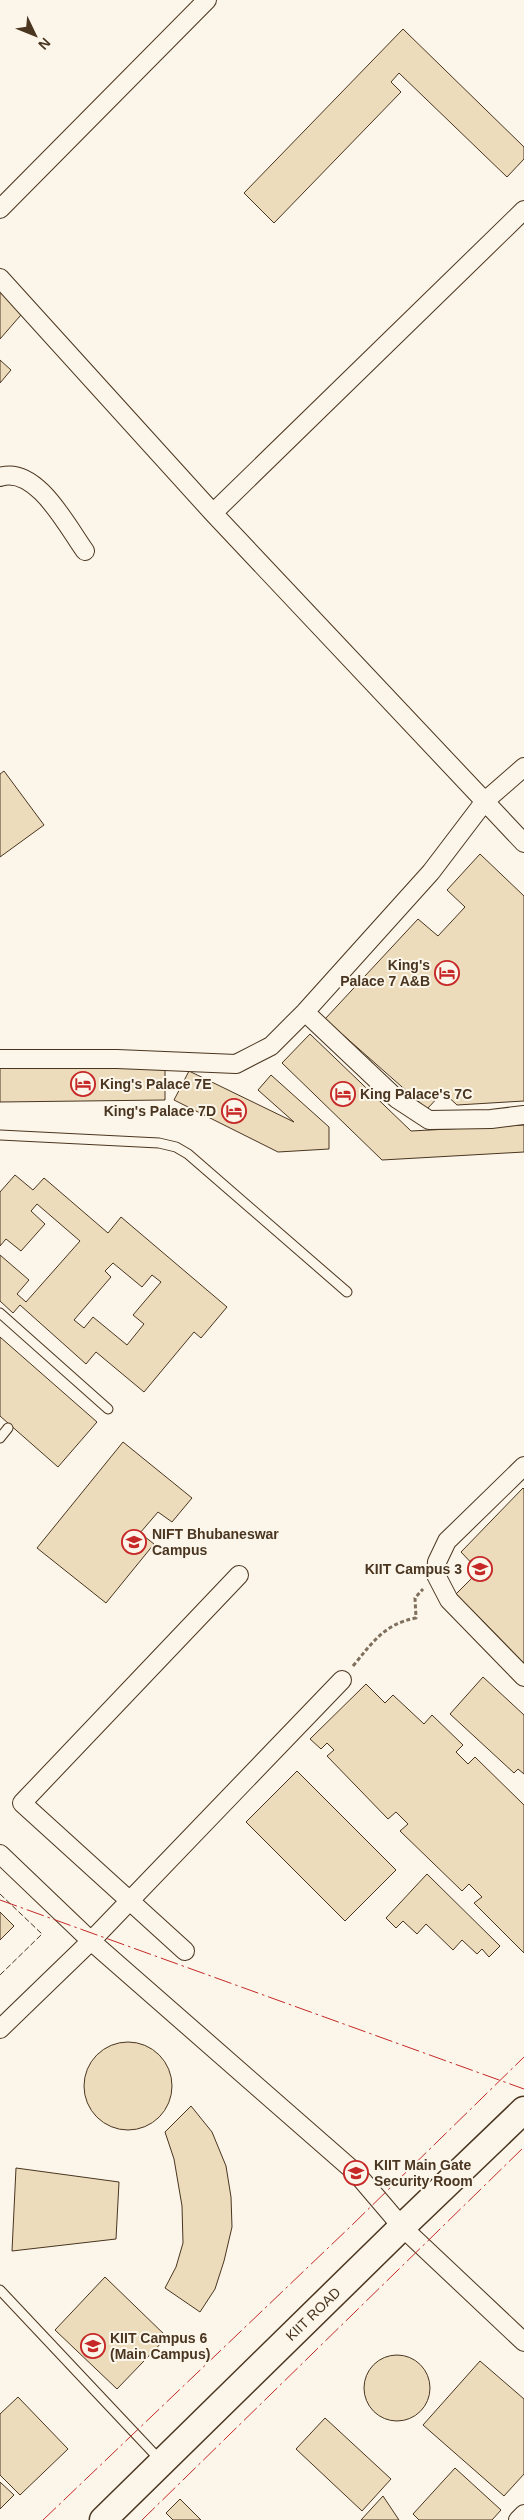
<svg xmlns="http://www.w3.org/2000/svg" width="524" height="2520" viewBox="0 0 524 2520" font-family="Arial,sans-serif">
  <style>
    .building { fill: #ecdcbc; stroke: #4a3520; fill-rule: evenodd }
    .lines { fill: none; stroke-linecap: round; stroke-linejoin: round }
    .service-casing { stroke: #4a3520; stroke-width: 11 }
    .minor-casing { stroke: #4a3520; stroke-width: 20 }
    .secondary-casing { stroke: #4a3520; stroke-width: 29 }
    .path { stroke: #7f6f5c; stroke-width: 3; stroke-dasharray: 4 2.5; stroke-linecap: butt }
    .service { stroke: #fbf6e9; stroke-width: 9 }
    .minor { stroke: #fbf6e9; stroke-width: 18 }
    .secondary { stroke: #fbf6e9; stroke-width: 26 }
    .fence { stroke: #4a3520; stroke-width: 1; stroke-dasharray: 6 2.5; stroke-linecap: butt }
    .power { stroke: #c62828; stroke-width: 1; stroke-dasharray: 18 4 2.5 4; stroke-linecap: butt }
    .labels { text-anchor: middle; stroke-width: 4; stroke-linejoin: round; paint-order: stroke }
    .poi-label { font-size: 14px; font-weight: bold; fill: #4a3520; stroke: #fbf6e9; text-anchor: start }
    .street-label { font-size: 14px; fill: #4a3520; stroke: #fbf6e9 }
  </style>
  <rect width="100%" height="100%" fill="#fbf6e9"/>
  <path class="building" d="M403,29L524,147V159L507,177L399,73L391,82L401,92L274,223L244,193Z
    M0,291L27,308L0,339Z
    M0,360L11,370L0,383Z
    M4,771L44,825L0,857V774Z
    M480,854L524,896V1101L457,1105L443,1092L427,1109L325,1019L418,919L438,936L465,907L447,890Z
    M310,1034L411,1131L524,1125V1152L382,1160L282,1063Z
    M165,1066V1100L0,1102V1067Z
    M189,1071L294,1122L258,1090L271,1075L329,1127V1149L278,1152L174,1100Z
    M15,1175L33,1190L44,1178L108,1233L121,1217L227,1307L201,1338L194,1332L144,1392L96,1352L86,1364L20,1305L13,1313L0,1301V1255L29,1280L17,1294L26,1302L80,1241L37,1204L31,1211L45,1224L21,1251L6,1239L0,1246V1192ZM113,1263L142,1287L152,1275L161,1282L133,1315L144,1324L127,1345L93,1317L84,1328L74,1320L111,1277L105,1271Z
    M0,1337L97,1422L58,1467L0,1416Z
    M123,1442L192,1498L172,1522L158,1512L140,1533L154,1544L106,1603L37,1548Z
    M523,1488L524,1489V1663L456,1594L479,1571L461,1552Z
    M483,1677L524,1715V1774L518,1769L514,1773L450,1714Z
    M366,1684L385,1703L393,1695L424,1724L432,1715L463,1745L456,1752L468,1764L475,1757L524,1805V1953L474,1903L482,1897L469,1884L462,1891L400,1831L408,1824L396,1812L388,1819L327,1756L334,1750L327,1743L321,1749L310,1739Z
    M297,1771L396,1870L345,1921L246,1822Z
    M427,1874L500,1946L489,1957L482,1949L477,1954L462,1940L453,1950L426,1924L417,1934L403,1921L396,1928L386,1918Z
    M0,1912L14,1926L0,1940Z
    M84 2086a44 44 0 1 1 88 0a44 44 0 1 1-88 0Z
    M191,2106L212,2132L226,2166L231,2197L232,2227L224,2261L215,2289L200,2312L165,2288L176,2267L183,2243L182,2206L174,2159L165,2132Z
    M16,2168L119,2182L116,2239L12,2251Z
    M105,2277L167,2337L117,2389L55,2330Z
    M364 2388a33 33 0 1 1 66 0a33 33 0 1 1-66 0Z
    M480,2361L524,2399V2474L504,2496L423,2425Z
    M18,2397L68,2449L20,2495L0,2475V2414Z
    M325,2418L391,2479L362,2511L296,2449Z
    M455,2468L501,2510L492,2520H419L413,2514Z
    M0,2482L14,2495L0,2509Z
    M383,2496L399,2520H361Z
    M180,2499L201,2520H173L166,2513Z"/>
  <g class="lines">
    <defs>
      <path id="service" d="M0,1135L159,1143L176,1147L188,1154L347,1292
        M0,1313L108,1409
        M0,1438L8,1428
        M0,2290L161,2461"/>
      <path id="minor" d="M0,209L207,0
        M0,278L213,513L524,843
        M0,477C36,465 67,526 85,551
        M213,513L524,210
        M305,1012L397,1099L429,1120L491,1119L524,1115
        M0,1059H117L236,1064L271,1046L305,1012L431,872L485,801L524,767
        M524,1466L447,1541L437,1562L436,1575L449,1600L524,1677
        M0,1854L91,1941L356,2173L402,2227L524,2342
        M185,1951L22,1803L239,1575
        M0,2029L91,1941L342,1680
        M518,2520L524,2514"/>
      <path id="secondary" d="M103,2520L402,2227L524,2110"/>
    </defs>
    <use href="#service" class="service-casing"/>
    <use href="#minor" class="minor-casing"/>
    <use href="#secondary" class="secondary-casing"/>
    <path class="path" d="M353,1666C373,1642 384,1624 416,1618L415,1598L423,1589"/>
    <use href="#service" class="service"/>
    <use href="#minor" class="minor"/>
    <use href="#secondary" class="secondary"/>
    <path class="fence" d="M0,1894L42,1934L0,1975"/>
    <path class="power" d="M0,1900L524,2089
      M43,2520L350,2227L524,2057
      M142,2520L524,2147"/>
  </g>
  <defs>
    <symbol id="hotel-ring" viewBox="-11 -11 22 22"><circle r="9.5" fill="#fbf6e9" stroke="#c62828" stroke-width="1.5"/><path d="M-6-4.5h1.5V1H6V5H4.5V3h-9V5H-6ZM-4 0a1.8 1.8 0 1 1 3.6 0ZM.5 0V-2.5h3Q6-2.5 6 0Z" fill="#c62828"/></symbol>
    <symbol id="university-ring" viewBox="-11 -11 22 22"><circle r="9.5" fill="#fbf6e9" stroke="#c62828" stroke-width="1.5"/><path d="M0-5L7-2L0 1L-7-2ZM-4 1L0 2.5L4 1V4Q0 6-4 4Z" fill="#c62828"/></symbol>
  </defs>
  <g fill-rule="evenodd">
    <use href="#hotel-ring" x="433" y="959" width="28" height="28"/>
    <use href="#hotel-ring" x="69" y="1070" width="28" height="28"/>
    <use href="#hotel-ring" x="329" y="1080" width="28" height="28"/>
    <use href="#hotel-ring" x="220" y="1097" width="28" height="28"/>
    <use href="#university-ring" x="120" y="1528" width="28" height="28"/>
    <use href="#university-ring" x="466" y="1555" width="28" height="28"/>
    <use href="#university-ring" x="342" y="2159" width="28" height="28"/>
    <use href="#university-ring" x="79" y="2332" width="28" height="28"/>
  </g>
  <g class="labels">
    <g class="poi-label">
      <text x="430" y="970" text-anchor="end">King's<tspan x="430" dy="16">Palace 7 A&amp;B</tspan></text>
      <text x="100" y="1089">King's Palace 7E</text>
      <text x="360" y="1099">King Palace's 7C</text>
      <text x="216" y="1116" text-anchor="end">King's Palace 7D</text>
      <text x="152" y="1539">NIFT Bhubaneswar<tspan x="152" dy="16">Campus</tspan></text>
      <text x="462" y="1574" text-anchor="end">KIIT Campus 3</text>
      <text x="374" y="2170">KIIT Main Gate<tspan x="374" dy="16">Security Room</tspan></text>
      <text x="110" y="2343">KIIT Campus 6<tspan x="110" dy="16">(Main Campus)</tspan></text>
    </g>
    <g class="street-label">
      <text transform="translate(313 2314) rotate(-44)" y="5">KIIT ROAD</text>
    </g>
  </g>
  <g transform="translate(35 35) rotate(133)" stroke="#fbf6e9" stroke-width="4" paint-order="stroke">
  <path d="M0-4L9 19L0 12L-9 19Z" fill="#4a3520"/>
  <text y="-8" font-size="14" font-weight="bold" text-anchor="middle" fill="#4a3520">N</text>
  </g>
</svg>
